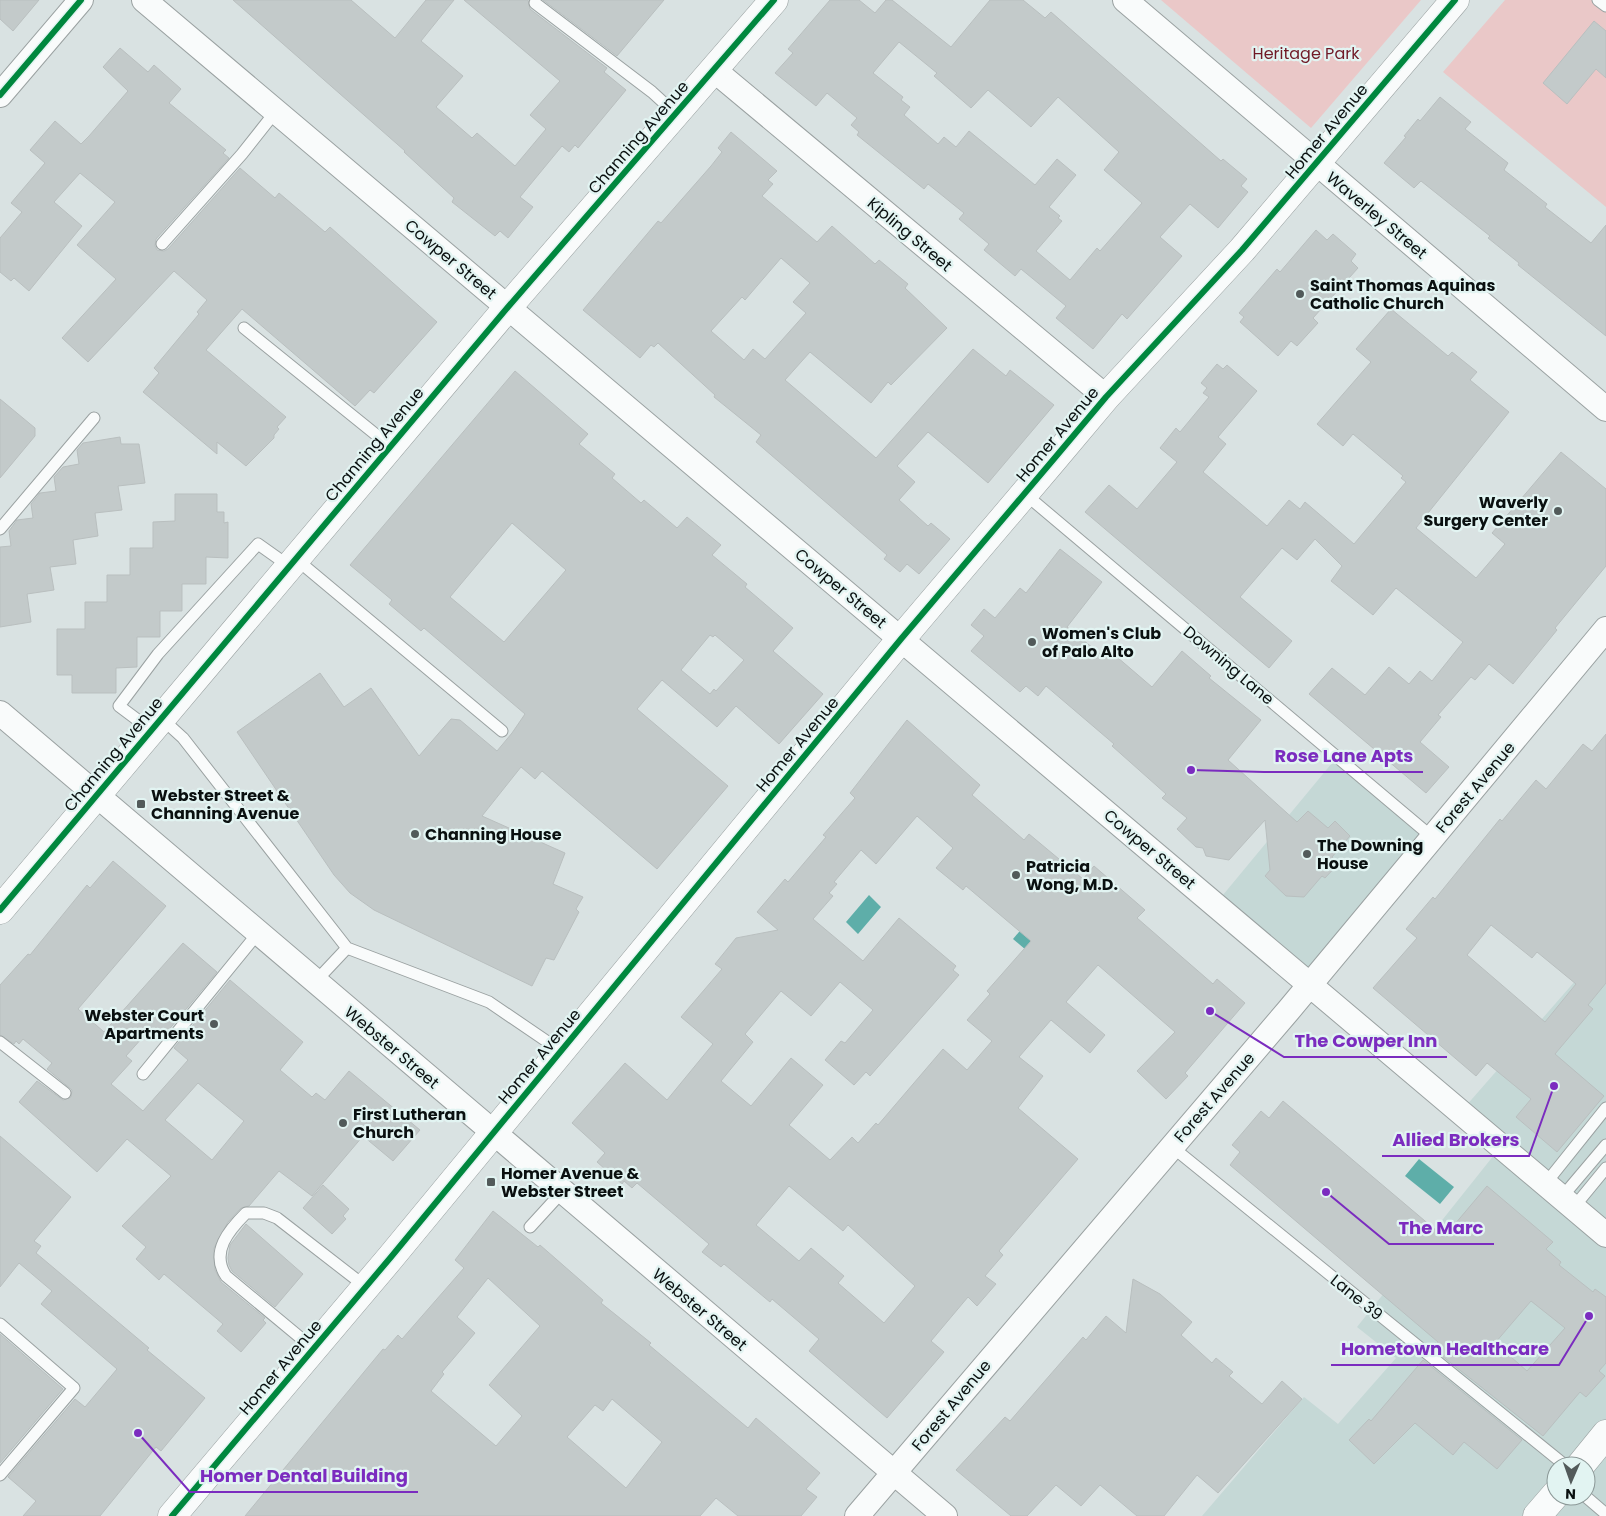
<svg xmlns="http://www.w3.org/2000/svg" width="1606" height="1516" viewBox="0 0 1606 1516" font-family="Poppins,sans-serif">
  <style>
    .built { fill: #c5d8d6; fill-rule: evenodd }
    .green { fill: #eac8c8 }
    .water { fill: #5eaea9 }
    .building { fill: #c3caca; stroke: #b9bfbf; fill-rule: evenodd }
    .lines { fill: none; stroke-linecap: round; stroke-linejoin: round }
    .service-casing { stroke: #9aa1a1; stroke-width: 13 }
    .minor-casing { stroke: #9aa1a1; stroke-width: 26 }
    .tertiary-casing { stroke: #9aa1a1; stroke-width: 29 }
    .service { stroke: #f9fbfb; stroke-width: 11 }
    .minor { stroke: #f9fbfb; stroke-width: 24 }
    .tertiary { stroke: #f9fbfb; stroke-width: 28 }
    .cycleway-casing { stroke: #e2f4f2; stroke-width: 9 }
    .cycleway { stroke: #00873e; stroke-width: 6 }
    .poi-dot { fill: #525a5a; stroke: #e2f4f2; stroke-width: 2 }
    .labels { text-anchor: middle; stroke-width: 4.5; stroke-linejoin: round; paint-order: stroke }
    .park-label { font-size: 16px; fill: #701926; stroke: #e2f4f2 }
    .street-label { font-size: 16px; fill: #0a1010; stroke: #e2f4f2 }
    .poi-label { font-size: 16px; font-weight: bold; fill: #0a1010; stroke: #e2f4f2; text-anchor: start }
    .leader { fill: none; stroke: #7b2cbf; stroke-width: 2 }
    .callout-dot { fill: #7b2cbf; stroke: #e2f4f2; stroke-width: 2 }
    .callout-label { font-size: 18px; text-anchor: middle; font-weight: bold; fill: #7b2cbf; stroke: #e2f4f2; stroke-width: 4.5; stroke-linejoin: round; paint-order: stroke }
  </style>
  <rect width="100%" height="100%" fill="#d9e2e2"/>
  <path class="built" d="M1337,757L1432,837L1310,984L1218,901Z
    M1590,964L1606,978V1516H1202L1304,1397L1338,1424L1396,1358L1357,1327L1498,1150L1458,1115ZM1556,1466H1586V1496H1556Z"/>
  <path class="green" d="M1161,0H1421L1311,128Z
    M1505,0H1606V207L1443,72Z"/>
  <path class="water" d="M869,895L881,907L858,934L846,922Z
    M1041,906L1054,917L1026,950L1013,939Z
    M1419,1159L1454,1187L1440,1204L1405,1176Z"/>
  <path class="building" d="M0,0H39L13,31L0,19Z
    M233,0H351L395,38L426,0H454L421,41L463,76L436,107L472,138L477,133L515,166L546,129L530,115L560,81L464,0H528L530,9L607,68L604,72L626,90L578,148L575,145L569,152L562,146L520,197L533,207L508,238L500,231L495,236L452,202L454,198L404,152L405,151Z
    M543,0H664L617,56Z
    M830,0H859L875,13L886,0H892L951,47L990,0H1023L1045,18L1051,12L1221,161L1223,159L1247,179L1241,186L1248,192L1218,228L1190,204L1160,237L1182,256L1127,319L1122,314L1093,349L1056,318L1066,306L1021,269L1015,276L984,250L989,244L959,219L964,213L928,184L924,189L857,135L859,132L851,125L857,118L827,93L816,106L775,73L793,53L788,49ZM899,42L937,73L934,76L971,108L988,90L1031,127L1058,97L1119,152L1104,170L1142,203L1100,251L1097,248L1070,280L1036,251L1062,221L1058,218L1060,216L1049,207L1076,175L1057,159L1035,185L969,131L956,147L944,137L938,144L904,115L910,107L901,100L903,97L873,73Z
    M1594,21L1606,31V78L1596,69L1567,104L1543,83Z
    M120,48L148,72L154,65L181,89L169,103L226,150L223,153L229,158L156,239L155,246L157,250L164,251L168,249L240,168L275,198L279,193L325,232L330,227L437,322L374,393L370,390L355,406L242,309L206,350L286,417L277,427L279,429L274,435V438L246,466L217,442V454L143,392L159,373L154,368L199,314L197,312L207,300L174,271L88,362L62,338L116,279L77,245L115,202L80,173L54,202L82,226L29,291L14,278L11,281L0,272V238L22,212L11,203L45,163L30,150L55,121L81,144L89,136L128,91L103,67Z
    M1440,97L1471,122L1465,129L1508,163L1504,170L1547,204L1545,207L1591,243L1606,225V336L1518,265L1519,263L1488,238L1490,236L1421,181L1414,188L1384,163L1406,137L1404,136L1418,119L1420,121Z
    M731,132L777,171L768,180L773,184L762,196L817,242L832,226L875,264L879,260L908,284L905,288L947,328L891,385L888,382L871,403L810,352L785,380L876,458L973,349L1006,376L1010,370L1054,405L988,483L928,432L897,466L915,482L899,500L928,526L931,523L950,539L919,574L907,564L900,572L884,559L887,555L756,442L761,435L714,397L715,395L658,343L654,347L651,345L640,358L583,310L658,221L661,223L711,166L722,152L718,148ZM781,258L810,283L793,302L806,313L765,359L753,349L744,360L711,331L742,297L745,300Z
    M1316,230L1327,240L1333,234L1356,254L1351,261L1358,268L1313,318L1318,323L1297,346L1291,341L1278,356L1240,322L1244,317L1239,313L1277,269L1280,272Z
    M1391,309L1448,356L1452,352L1477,372L1470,380L1509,412L1416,528L1476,578L1505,544L1492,533L1561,452L1606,489V566L1555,628L1557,630L1513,684L1489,664L1475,680L1471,677L1438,715L1441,717L1420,742L1449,767L1426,793L1309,694L1332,668L1365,695L1389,667L1409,684L1420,671L1432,681L1463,642L1396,588L1373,615L1331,581L1342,566L1315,539L1297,560L1282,548L1240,597L1292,641L1269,668L1085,512L1109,485L1137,509L1177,462L1160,448L1176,428L1180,432L1209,397L1203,393L1207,388L1201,383L1217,364L1223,369L1227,365L1257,391L1218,437L1226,444L1203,472L1267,526L1289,500L1300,509L1305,502L1354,544L1406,482L1401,478L1403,476L1353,434L1343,446L1317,424L1371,362L1356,349Z
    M515,371L588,434L579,444L615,474L612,478L641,503L644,500L677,528L687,517L721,545L712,555L747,584L745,587L793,628L773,651L823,694L779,744L736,706L717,727L662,680L637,709L728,786L657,869L542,771L535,779L521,767L482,816L565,853L553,884L583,897L576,909L579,912L554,960L546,958L532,986L374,910L350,893L334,875L237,732L320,673L344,707L371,688L419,756L451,719L460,720L497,751L512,733L525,714L424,628L421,631L389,604L392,600L350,565ZM512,523L566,570L504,642L450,597ZM710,635L713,637L715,635L744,660L716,691L714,689L710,694L681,670Z
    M0,399L35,428V436L0,478Z
    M120,437L121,444H139L145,483L118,486L122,510L95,513L98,536L73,540L76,564L50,567L54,590L27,594L31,622L0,627V547L11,546L9,531L17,520L33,518L31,504L40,493L56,491L54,477L63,467L79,464L77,450L83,443Z
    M175,494H217V512H224V523L228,522V558L206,557V584H182V611H160V637H137V667L116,668V693H72V675H57V629H85V602H107V575H130V548H153V522L175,521Z
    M1060,549L1102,582L1067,627L1104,657L1110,651L1152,687L1182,651L1211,676L1209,678L1261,720L1228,760L1297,822L1308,811L1328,828L1335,821L1350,836L1332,857L1339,863L1325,878L1322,876L1304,897L1286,896L1265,876L1270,870L1265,820L1229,860L1206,856L1203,848L1196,847L1177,829L1187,818L1162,798L1166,794L1112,746L1114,744L1046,686L1038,696L1026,686L1020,692L971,651L984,636L971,625L984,609L995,618L1020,588L1026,593Z
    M907,720L980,785L972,795L1024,840L1029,834L1083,879L1094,866L1145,910L1137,918L1213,984L1217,979L1245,1003L1185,1073L1188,1076L1166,1099L1137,1071L1175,1032L1098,965L1066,1002L1105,1035L1090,1053L1051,1020L1019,1057L1043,1076L1018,1108L1078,1159L999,1251L1003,1255L985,1276L996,1284L977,1306L968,1297L931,1341L944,1352L887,1418L809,1351L819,1339L772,1299L770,1302L724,1264L721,1267L702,1252L709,1244L637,1183L632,1188L624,1181L622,1184L597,1162L605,1153L572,1123L625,1063L667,1100L713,1044L681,1017L722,969L715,964L736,938L778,930L757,912L785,879L788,882L826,837L823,835L855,798L850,793ZM917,816L953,848L936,868L963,890L966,886L1031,941L987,991L990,994L967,1020L992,1041L967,1070L943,1049L878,1125L876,1123L858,1143L852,1137L830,1160L789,1125L823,1085L791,1058L751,1106L721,1081L753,1042L745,1034L781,991L811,1016L840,982L873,1010L845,1043L841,1041L825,1060L854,1085L866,1072L870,1076L959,975L953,970L956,966L899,918L863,961L813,919L833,896L829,893L837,884L834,882L861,850L876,864ZM789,1186L843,1231L848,1225L915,1286L884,1323L838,1283L844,1276L811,1248L799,1261L756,1225Z
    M1606,734V983L1588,1005L1593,1009L1555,1054L1604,1096L1557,1152L1516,1117L1531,1099L1487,1063L1476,1076L1373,988L1417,938L1406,929L1433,897L1435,899L1500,819L1502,821L1536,780L1546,789L1583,744L1592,751ZM1491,925L1532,958L1537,952L1576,984L1545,1022L1467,955Z
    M113,861L166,906L78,1009L104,1032L183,943L217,972L162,1038L151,1028L126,1056L132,1061L111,1084L143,1111L188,1060L174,1048L230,980L303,1042L280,1070L312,1097L316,1093L325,1100L349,1071L420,1130L393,1161L363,1136L312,1196L279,1171L249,1206L241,1208L228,1222L214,1248L215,1270L221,1282L265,1318L263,1320L266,1323L241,1352L217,1331L223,1324L164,1274L159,1280L136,1259L146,1247L122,1226L171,1176L127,1139L97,1172L19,1102L37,1081L63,1100L71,1097L72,1090L47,1069L52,1063L23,1039L19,1044L16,1041L14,1044L0,1035V985L28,954L30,955L87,885L90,888ZM198,1083L244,1121L212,1160L165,1120Z
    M1283,1101L1444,1237L1487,1186L1553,1242L1546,1249L1561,1262L1559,1265L1593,1292L1595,1289L1606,1297V1363L1599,1371L1605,1376L1586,1397L1580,1392L1543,1436L1432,1348L1438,1342L1230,1165L1240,1152L1232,1145L1261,1111L1269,1118ZM1531,1301L1565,1328L1527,1371L1495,1343Z
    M0,1136L71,1197L34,1241L41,1246L36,1253L149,1348L147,1350L205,1398L161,1451L156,1447L100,1516H23L36,1501L8,1477L75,1399L85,1407L117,1369L41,1304L52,1291L19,1263L0,1287Z
    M323,1185L349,1209L343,1216L346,1219L332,1234L303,1208Z
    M493,1211L538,1247L540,1245L603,1300L601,1303L651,1343L649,1345L748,1428L756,1418L820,1473L806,1489L817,1497L801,1516H738L716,1498L700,1516H245L383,1349L385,1350L398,1335L402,1339L464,1268L455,1260ZM488,1278L540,1326L489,1385L522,1416L496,1446L431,1391L444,1374L442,1372L475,1333L457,1317ZM612,1399L662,1442L626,1488L567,1437L595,1405L603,1411Z
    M246,1224L303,1274L275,1307L232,1271L229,1265L228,1258L230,1245Z
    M1133,1279L1160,1294L1192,1322L1181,1335L1212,1363L1216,1358L1233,1372L1229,1376L1262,1404L1282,1381L1302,1399L1218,1493L1197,1475L1164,1516H1137L1100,1485L1081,1506L1056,1485L1027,1516H1011L956,1470L1005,1417L1010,1421L1083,1337L1086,1340L1106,1316L1126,1333Z
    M0,1334L63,1389L0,1463Z
    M1423,1360L1522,1440L1497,1469L1464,1442L1453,1455L1415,1423L1374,1464L1349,1440L1369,1419L1371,1421Z"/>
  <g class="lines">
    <defs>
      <path id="service" d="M1598,0L1606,6
        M535,3L652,92L676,114
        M162,244L242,154L276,111
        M244,328L390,446
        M1025,494L1432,837
        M0,529L94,418
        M296,559L502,731
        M161,718L183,738L347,948
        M151,730L119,706L158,654L258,544L289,566
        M315,982L347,948L489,1002L561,1051
        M0,1042L65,1093
        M143,1074L258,933
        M1171,1146L1566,1466
        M1546,1183L1606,1108
        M1562,1197L1606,1145
        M1574,1207L1606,1168
        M530,1227L562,1192
        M0,1324L74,1388L0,1475
        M314,1349L226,1276C210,1252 229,1230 246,1213H264L277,1218L366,1287
        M1585,1496L1606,1514"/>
      <path id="minor" d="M144,0L1606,1235
        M1125,0L1606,409
        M714,70L1106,397
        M0,95L81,0
        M0,713L945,1516
        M857,1516L1288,1011L1606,629"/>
      <path id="tertiary" d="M0,910L508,307L774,0
        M1580,1466L1606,1434
        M172,1516L391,1257L901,639L1053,460L1106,397L1242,250L1455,0
        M1537,1516L1556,1494"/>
    </defs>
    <use href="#service" class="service-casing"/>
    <use href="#minor" class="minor-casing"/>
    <use href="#tertiary" class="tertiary-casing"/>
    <use href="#service" class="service"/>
    <use href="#minor" class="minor"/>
    <use href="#tertiary" class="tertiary"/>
    <defs>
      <path id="cycleway" d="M0,95L81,0
        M0,910L508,307L774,0
        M172,1516L391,1257L901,639L1053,460L1106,397L1242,250L1455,0"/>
    </defs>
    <use href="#cycleway" class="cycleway-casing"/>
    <use href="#cycleway" class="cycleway"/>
  </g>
  <g class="poi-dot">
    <circle cx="1300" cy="294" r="5"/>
    <circle cx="1558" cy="511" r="5"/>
    <circle cx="1032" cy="642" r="5"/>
    <rect x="136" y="799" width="10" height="10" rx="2.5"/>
    <circle cx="415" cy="834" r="5"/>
    <circle cx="1307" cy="854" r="5"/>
    <circle cx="1016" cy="875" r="5"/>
    <circle cx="214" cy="1024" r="5"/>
    <circle cx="343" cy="1123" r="5"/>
    <rect x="486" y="1177" width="10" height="10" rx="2.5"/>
  </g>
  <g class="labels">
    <g class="park-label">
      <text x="1306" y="59">Heritage Park</text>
    </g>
    <g class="street-label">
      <text transform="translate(1326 131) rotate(-50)" y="6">Homer Avenue</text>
      <text transform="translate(638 137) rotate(-49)" y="6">Channing Avenue</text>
      <text transform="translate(1377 215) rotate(40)" y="6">Waverley Street</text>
      <text transform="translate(910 234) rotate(40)" y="6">Kipling Street</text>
      <text transform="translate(451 259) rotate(40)" y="6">Cowper Street</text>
      <text transform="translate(1057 434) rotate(-50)" y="6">Homer Avenue</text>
      <text transform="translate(374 444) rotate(-50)" y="6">Channing Avenue</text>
      <text transform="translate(841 588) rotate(40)" y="6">Cowper Street</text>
      <text transform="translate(1229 665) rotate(40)" y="6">Downing Lane</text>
      <text transform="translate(797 744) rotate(-50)" y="6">Homer Avenue</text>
      <text transform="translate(113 754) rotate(-50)" y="6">Channing Avenue</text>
      <text transform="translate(1475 787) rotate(-50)" y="6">Forest Avenue</text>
      <text transform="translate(1150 849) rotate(40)" y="6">Cowper Street</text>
      <text transform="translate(392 1047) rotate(40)" y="6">Webster Street</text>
      <text transform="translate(539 1056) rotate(-50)" y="6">Homer Avenue</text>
      <text transform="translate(1214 1097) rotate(-49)" y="6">Forest Avenue</text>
      <text transform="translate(1357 1297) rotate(39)" y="6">Lane 39</text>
      <text transform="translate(700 1309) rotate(40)" y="6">Webster Street</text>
      <text transform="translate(280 1367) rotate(-50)" y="6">Homer Avenue</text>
      <text transform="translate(951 1405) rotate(-50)" y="6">Forest Avenue</text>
    </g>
    <g class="poi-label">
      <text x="1310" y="291">Saint Thomas Aquinas<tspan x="1310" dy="18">Catholic Church</tspan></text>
      <text x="1548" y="508" text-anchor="end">Waverly<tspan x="1548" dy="18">Surgery Center</tspan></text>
      <text x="1042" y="639">Women's Club<tspan x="1042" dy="18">of Palo Alto</tspan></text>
      <text x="151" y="801">Webster Street &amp;<tspan x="151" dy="18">Channing Avenue</tspan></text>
      <text x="425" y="840">Channing House</text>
      <text x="1317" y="851">The Downing<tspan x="1317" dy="18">House</tspan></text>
      <text x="1026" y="872">Patricia<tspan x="1026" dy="18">Wong, M.D.</tspan></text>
      <text x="204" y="1021" text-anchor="end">Webster Court<tspan x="204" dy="18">Apartments</tspan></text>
      <text x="353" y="1120">First Lutheran<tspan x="353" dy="18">Church</tspan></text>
      <text x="501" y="1179">Homer Avenue &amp;<tspan x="501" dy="18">Webster Street</tspan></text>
    </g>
  </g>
  <path class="leader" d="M1191 770L1264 772H1423M1210 1011L1284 1057H1447M1554 1086L1529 1156H1382M1326 1192L1389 1244H1494M1589 1316L1559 1365H1331M138 1433L190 1492H418"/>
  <g class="callout-dot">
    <circle cx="1191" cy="770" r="5"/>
    <circle cx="1210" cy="1011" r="5"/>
    <circle cx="1554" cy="1086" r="5"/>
    <circle cx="1326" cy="1192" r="5"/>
    <circle cx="1589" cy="1316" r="5"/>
    <circle cx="138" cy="1433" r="5"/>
  </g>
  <g class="callout-label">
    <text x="1344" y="762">Rose Lane Apts</text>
    <text x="1366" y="1047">The Cowper Inn</text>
    <text x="1456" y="1146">Allied Brokers</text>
    <text x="1441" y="1234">The Marc</text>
    <text x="1445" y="1355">Hometown Healthcare</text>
    <text x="304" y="1482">Homer Dental Building</text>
  </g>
  <g transform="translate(1571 1481) rotate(182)"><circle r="24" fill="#e2f4f2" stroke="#8c9998"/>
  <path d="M0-4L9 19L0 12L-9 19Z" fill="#525a5a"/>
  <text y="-8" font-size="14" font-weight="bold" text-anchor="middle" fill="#0a1010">N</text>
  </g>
</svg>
